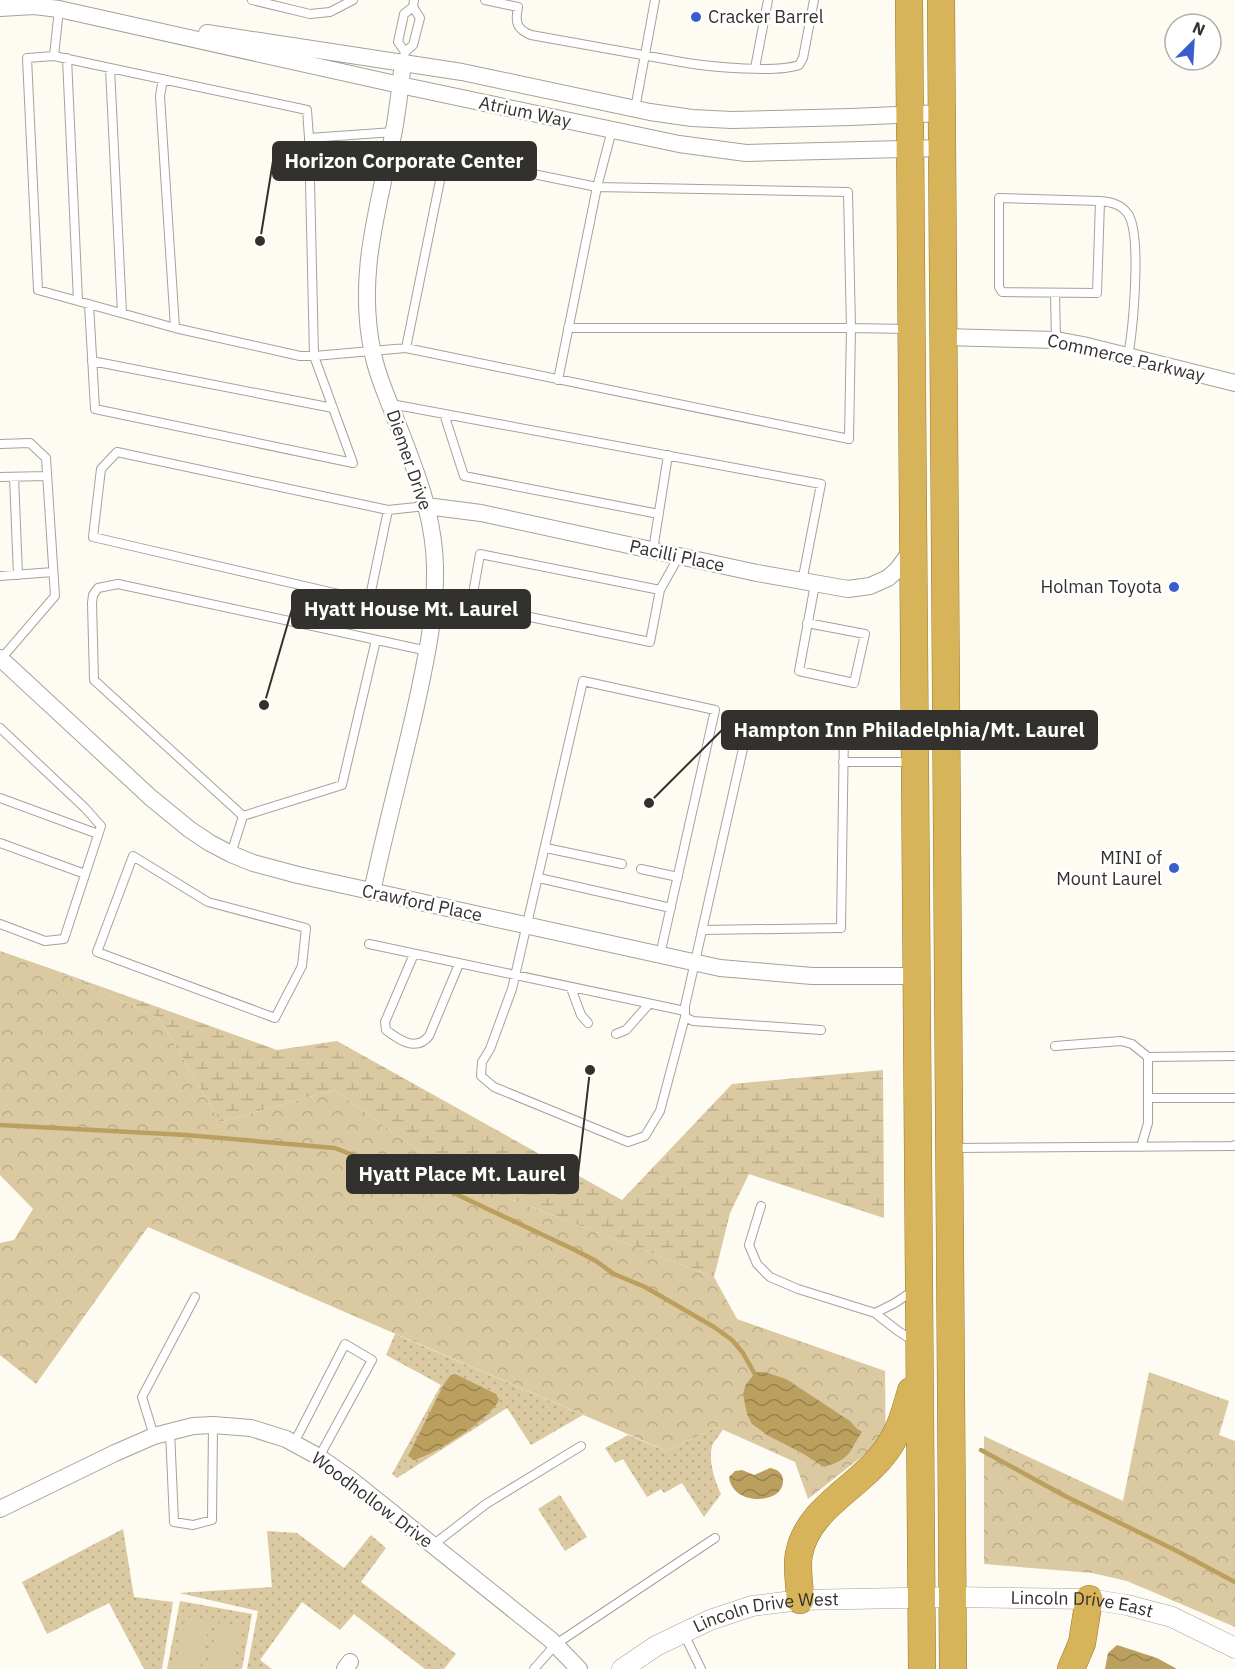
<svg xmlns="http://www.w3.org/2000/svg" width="1235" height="1669" viewBox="0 0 1235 1669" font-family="'IBM Plex Sans',sans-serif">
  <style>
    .grass { fill: url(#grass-dots) }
    .forest { fill: url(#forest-crowns) }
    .wetland { fill: url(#wetland-marsh) }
    .pitch { fill: #dac9a1 }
    .water { fill: url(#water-waves) }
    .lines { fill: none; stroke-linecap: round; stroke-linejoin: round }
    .stream { stroke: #bb9f5f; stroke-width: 4.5 }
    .service-casing { stroke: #a6a29b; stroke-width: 10 }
    .minor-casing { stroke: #a6a29b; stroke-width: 18 }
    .tertiary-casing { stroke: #a6a29b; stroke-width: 21 }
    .trunk-casing { stroke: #977a30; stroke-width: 28 }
    .service { stroke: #fff; stroke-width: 8 }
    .minor { stroke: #fff; stroke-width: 16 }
    .tertiary { stroke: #fff; stroke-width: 20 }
    .trunk { stroke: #d7b45a; stroke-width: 27 }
    .poi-dot { fill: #3a5dce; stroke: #fff; stroke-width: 2 }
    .labels { text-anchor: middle; stroke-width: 5; stroke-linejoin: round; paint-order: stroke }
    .poi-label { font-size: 18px; fill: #32312e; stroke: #fff; text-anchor: end }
    .street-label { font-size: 18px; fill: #32312e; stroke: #fff }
    .leader { fill: none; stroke: #32312e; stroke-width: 2 }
    .callout-dot { fill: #32312e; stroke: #fff; stroke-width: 2 }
    .callout { fill: #32312e; stroke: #32312e; stroke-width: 2 }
    .callout-label { font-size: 20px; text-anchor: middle; font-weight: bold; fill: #fff }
  </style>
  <defs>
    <pattern id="grass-dots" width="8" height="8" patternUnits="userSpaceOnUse" patternTransform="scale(1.5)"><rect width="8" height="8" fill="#dac9a1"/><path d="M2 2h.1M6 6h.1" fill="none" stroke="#bcad8b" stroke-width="1.8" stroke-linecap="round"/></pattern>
    <pattern id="forest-crowns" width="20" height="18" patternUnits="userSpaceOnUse" patternTransform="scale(1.5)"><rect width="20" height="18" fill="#dac9a1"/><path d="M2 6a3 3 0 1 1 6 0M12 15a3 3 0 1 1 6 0" fill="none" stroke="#bcad8b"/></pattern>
    <pattern id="wetland-marsh" width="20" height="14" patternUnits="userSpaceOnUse" patternTransform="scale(1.5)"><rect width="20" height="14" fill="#dac9a1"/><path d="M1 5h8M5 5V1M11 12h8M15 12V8" fill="none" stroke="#bcad8b"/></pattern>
    <pattern id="water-waves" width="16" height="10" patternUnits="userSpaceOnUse" patternTransform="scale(1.5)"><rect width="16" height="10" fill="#bb9f5f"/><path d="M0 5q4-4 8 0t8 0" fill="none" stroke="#99824f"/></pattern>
  </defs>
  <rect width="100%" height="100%" fill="#fefbf2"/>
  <path class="grass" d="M395,1334L583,1415L531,1445L507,1408L397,1478L392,1474L441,1385L386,1355Z
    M717,1427L723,1429C720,1435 714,1441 712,1446C708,1461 715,1481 721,1494L704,1517L682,1483L664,1493L661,1489L647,1497L623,1459L615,1463L605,1448L628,1435L667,1451Z
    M560,1495L587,1537L565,1551L538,1509Z
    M123,1529L134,1597L173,1602L162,1669H144L109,1603L47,1634L22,1582Z
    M267,1531L297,1533L344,1568L371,1535L386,1548L361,1582L456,1654L444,1669H425L354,1614L340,1630L302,1602L260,1660L272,1669H247L258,1611L179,1593L272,1587Z
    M180,1601L252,1614L242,1669H167Z"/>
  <path class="forest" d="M0,951L52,969L159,1018L220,1122L334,1090L460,1180L714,1277L737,1319L885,1371L886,1470L869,1451L808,1499L795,1462L717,1427L667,1451L148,1227L36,1384L0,1355V1243L14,1240L33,1209L0,1175Z
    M1149,1372L1229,1401L1219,1435L1235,1441V1627L1127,1581L1092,1573L984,1564V1436L1123,1501Z"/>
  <path class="wetland" d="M52,969L277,1050L337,1041L622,1200L732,1084L883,1070L884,1218L749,1174L730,1213L714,1277L460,1180L334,1090L220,1122L159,1018Z"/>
  <path class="pitch" d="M185,1616L210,1621L200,1669H175Z
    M217,1623L242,1627L233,1669H208Z"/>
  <path class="water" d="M756,1372H765L786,1379L850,1421L856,1428L862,1432C848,1452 853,1458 824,1467L802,1453L767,1435L752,1424L747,1414L743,1394L746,1384Z
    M455,1374L496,1394L499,1400C489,1420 436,1454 414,1460L408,1456L444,1384L450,1376Z
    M770,1468C776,1469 782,1472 783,1479C786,1505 732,1507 729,1477L735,1471L742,1470L754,1475Z
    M1117,1645L1157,1658L1177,1669H1105L1108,1653Z"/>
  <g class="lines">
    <path class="stream" d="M0,1125L186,1135L335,1148L397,1173L441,1187L575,1250L596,1261L614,1274L645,1287L714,1327L732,1340L743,1353L757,1378
      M981,1450L1065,1496L1175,1550L1235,1582"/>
    <defs>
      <path id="service" d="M252,0L310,14L330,12L353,0
        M485,0L518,7C515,22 516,29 531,35L687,63C712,67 777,73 799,65L803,58L814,0
        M59,9L54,56L307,110L309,138L394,132
        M405,52L413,45L420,18L413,7L414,0
        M54,56L27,58L38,290L175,328L300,356H314L309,138
        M67,58L78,301
        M403,63L405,52L398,42L404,14L413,7
        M110,68L122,313
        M755,68L768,0
        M163,79L160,96L175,328
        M635,109L655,0
        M391,145L597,187L612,130
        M999,198L1100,201L1097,293L1002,292L999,287Z
        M1100,201C1111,202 1121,204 1128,214C1142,235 1133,329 1128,356
        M1055,294L1056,340
        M89,304L95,409L353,463L314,356L406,348L445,156
        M406,348L849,439L851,328L908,329
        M92,361L333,408
        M558,380L597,187L848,192L851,328H568
        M391,404L821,484L802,582
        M444,414L464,476L659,514
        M0,444L30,443L46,458L55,596L1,659
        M0,477L47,476
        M14,477L18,575
        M388,510L369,601L93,537L101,469L117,452L388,510L426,506
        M653,550L668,455
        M0,576L53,572
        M434,597L650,642L660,590L679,556
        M471,605L480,554L660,590
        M807,623L865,634L854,683L799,671L815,584
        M0,728L85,808L101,826L64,939L45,941L0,924
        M843,762H912
        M0,798L98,834
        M243,816L342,785L376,640
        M0,843L85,874
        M546,848L622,864
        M231,854L243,816L94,680L92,603L93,595L98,588L118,584L428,651
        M133,856L208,902L306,928L302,966L275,1018L97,952Z
        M641,869L678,877
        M539,878L671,908
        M702,930L841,928L844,731H747L685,1006V1017L693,1021L821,1030
        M369,944L685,1011
        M414,954L385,1022L386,1030C399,1040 416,1052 429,1036L459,964
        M660,955L715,710L583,681L512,989L490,1049L482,1062L481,1076L494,1087L628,1142L645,1136L660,1111L685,1017
        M571,988L581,1015L588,1023
        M616,1034L626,1030L649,1004
        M1055,1046L1121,1041L1132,1044L1148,1057L1235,1056
        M1148,1098H1235
        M1141,1147L1148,1123V1057
        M953,1148L1233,1146L1235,1145
        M761,1206L749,1245L757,1264L770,1277L798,1289L875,1313
        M913,1291L895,1303L875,1313L898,1331L914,1341
        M170,1431L174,1522L193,1525L212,1520L213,1425
        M154,1436L142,1397L195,1297
        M294,1443L345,1344L372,1360L319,1457
        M433,1545L486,1504L581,1446
        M683,1632L701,1669
        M534,1669L556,1644L715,1538"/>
      <path id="minor" d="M0,8L34,6L59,9L400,85L679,144L746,153L943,148
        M207,33L462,72L650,112L692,118L732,120L851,117L942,113
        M944,337L1056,340L1083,345L1235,383
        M426,506L481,513L757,573L848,589L870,586L888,578L897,570L912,550
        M0,658L150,797L189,829L210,843L231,854L253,863L298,875L720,968L812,976H916
        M372,892C385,830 402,768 416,706C426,660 436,614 435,567C434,511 412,461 392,410C385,392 377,374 373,354C356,277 378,210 393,135C398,111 400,87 403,63
        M0,1509L115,1453L154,1436L193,1426L213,1425L251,1428L286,1439L319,1457L349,1478L551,1640L579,1669
        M345,1669L350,1662"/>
      <g id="tertiary">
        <path id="s1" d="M622,1669L656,1646L710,1620L752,1606L800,1600L953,1597L1089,1599L1127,1605L1172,1617L1235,1648"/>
      </g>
      <path id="trunk" d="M909,0L922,1669
        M941,0L953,1669
        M800,1600C800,1585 796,1568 799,1554C807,1510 855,1489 881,1457C898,1437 904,1416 911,1391
        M1071,1669L1082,1643L1089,1599"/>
    </defs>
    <use href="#service" class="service-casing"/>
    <use href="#minor" class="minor-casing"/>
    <use href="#tertiary" class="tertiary-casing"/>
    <use href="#trunk" class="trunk-casing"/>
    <use href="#service" class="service"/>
    <use href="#minor" class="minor"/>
    <use href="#tertiary" class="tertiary"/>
    <use href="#trunk" class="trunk"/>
  </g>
  <g class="poi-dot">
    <circle cx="696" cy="17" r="6"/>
    <circle cx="1174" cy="587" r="6"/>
    <circle cx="1174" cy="868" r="6"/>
  </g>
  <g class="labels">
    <g class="poi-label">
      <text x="708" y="23" text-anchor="start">Cracker Barrel</text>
      <text x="1162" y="593">Holman Toyota</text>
      <text x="1162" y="864">MINI of<tspan x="1162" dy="21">Mount Laurel</tspan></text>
    </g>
    <g class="street-label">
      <text transform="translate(525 112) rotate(12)" y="6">Atrium Way</text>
      <text transform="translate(1126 358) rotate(13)" y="6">Commerce Parkway</text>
      <text transform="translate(409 460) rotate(71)" y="6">Diemer Drive</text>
      <text transform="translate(677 556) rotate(12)" y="6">Pacilli Place</text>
      <text transform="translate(422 903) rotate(12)" y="6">Crawford Place</text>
      <text transform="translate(372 1500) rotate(37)" y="6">Woodhollow Drive</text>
      <text dy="6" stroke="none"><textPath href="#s1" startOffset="476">Lincoln Drive East</textPath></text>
      <text dy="6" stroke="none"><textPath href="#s1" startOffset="158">Lincoln Drive West</textPath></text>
    </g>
  </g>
  <path class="leader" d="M260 241L273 161M264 705L292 609M649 803L722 730M590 1070L578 1174"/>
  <g class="callout-dot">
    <circle cx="260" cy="241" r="6"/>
    <circle cx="264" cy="705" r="6"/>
    <circle cx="649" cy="803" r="6"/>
    <circle cx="590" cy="1070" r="6"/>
  </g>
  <g class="callout">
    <rect x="273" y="142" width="263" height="38" rx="6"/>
    <rect x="292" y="590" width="238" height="38" rx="6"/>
    <rect x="722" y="711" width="375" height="38" rx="6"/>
    <rect x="347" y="1155" width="231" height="38" rx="6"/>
  </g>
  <g class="callout-label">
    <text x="404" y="168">Horizon Corporate Center</text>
    <text x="411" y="616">Hyatt House Mt. Laurel</text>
    <text x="909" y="737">Hampton Inn Philadelphia/Mt. Laurel</text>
    <text x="462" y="1181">Hyatt Place Mt. Laurel</text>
  </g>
  <g transform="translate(1193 42) rotate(24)"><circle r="28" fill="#ffffff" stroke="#adadab" stroke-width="1.5"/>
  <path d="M0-4.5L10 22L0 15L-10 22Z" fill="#3a5dce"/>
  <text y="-9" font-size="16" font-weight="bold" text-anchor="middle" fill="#32312e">N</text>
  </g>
</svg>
